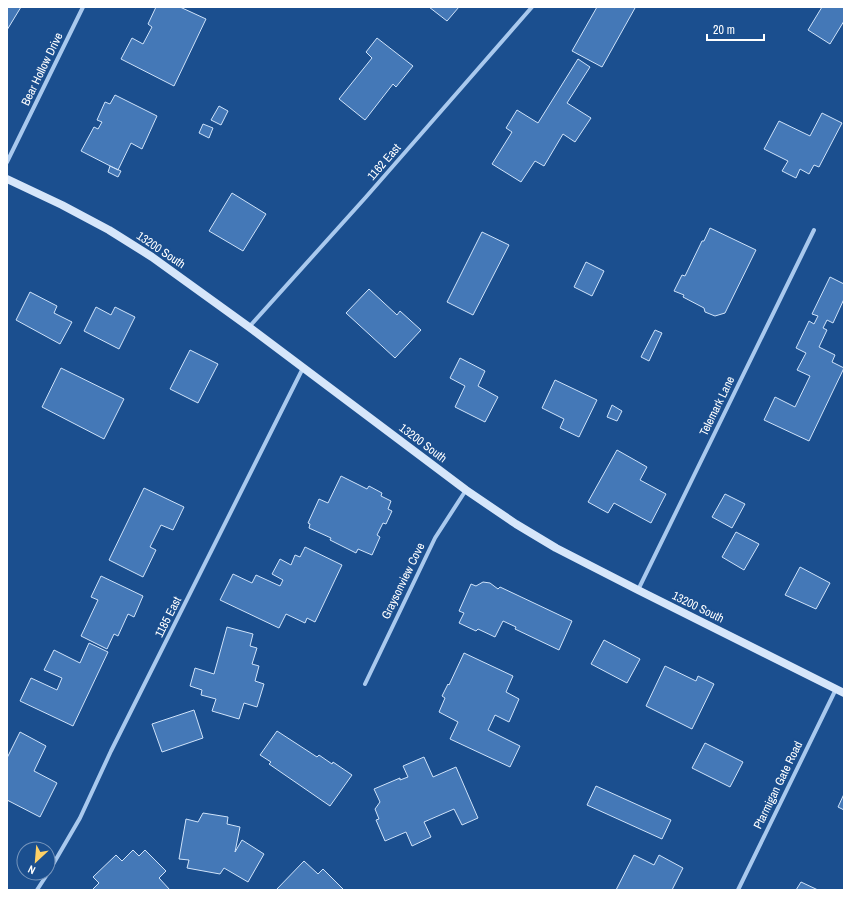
<svg xmlns="http://www.w3.org/2000/svg" width="851" height="897" viewBox="0 0 851 897" font-family="'Archivo Narrow',sans-serif">
  <style>
    .building { fill: #4478b7; stroke: #cfe3fa }
    .lines { fill: none; stroke-linecap: round; stroke-linejoin: round }
    .street { stroke: #a9c9ee; stroke-width: 4 }
    .secondary { stroke: #d6e6fa; stroke-width: 8 }
    .labels { text-anchor: middle; stroke-width: 4; stroke-linejoin: round; paint-order: stroke }
    .street-label { font-size: 12px; fill: #fff; stroke: #1b4f8f }
  </style>
  <rect width="100%" height="100%" fill="#1b4f8f"/>
  <path class="building" d="M7,7H21L7,30Z
    M156,7H180L206,19L174,86L121,59L132,38L143,44L152,27L148,24Z
    M429,7H459L447,21Z
    M597,7H632L635,8L602,67L572,51Z
    M822,7H844V21L830,44L808,30Z
    M377,38L413,66L396,87L393,84L365,120L339,99L372,58L366,52Z
    M578,59L590,67L567,103L591,118L575,142L563,134L544,166L535,161L521,182L492,164L512,132L506,128L517,110L538,123Z
    M115,95L157,116L142,149L131,143L118,170L81,151L94,127L98,129L102,122L97,120L105,102L110,104Z
    M219,106L228,111L221,125L211,120Z
    M822,113L842,123L819,167L814,165L809,174L800,169L796,178L782,171L788,161L764,149L779,121L810,136Z
    M203,124L213,128L209,138L199,133Z
    M110,166L121,171L118,177L108,172Z
    M232,193L266,214L243,251L209,231Z
    M710,228L756,250L725,313L715,316L705,312L704,308L683,297L684,295L674,291L682,275L685,276L702,241H704Z
    M482,232L509,245L473,315L447,302Z
    M586,262L604,271L592,296L574,287Z
    M830,277L844,284V299L833,323L827,320L823,328L827,330L819,347L835,355L832,362L844,368L809,441L764,420L775,397L795,407L810,376L797,370L806,353L796,348L809,321L814,324L818,316L812,314Z
    M369,289L397,315L400,311L421,330L395,358L346,313Z
    M30,292L57,306L54,313L72,322L60,344L16,320Z
    M96,307L111,315L115,307L135,317L119,349L84,331Z
    M655,330L662,333L649,361L641,357Z
    M190,350L218,364L198,403L170,389Z
    M460,358L485,371L478,386L498,397L485,422L455,407L465,386L450,378Z
    M61,368L124,399L104,439L42,407Z
    M555,380L597,400L579,437L560,428L564,419L542,408Z
    M612,405L622,411L617,421L607,417Z
    M617,450L647,467L640,480L666,494L651,523L614,503L608,513L588,502Z
    M341,476L367,489L369,486L382,493L381,496L391,501L388,509L392,511L386,524L383,523L377,535L380,537L372,555L358,549L356,553L330,540L331,538L309,528L310,524L308,523L319,499L328,503Z
    M144,488L184,507L173,530L161,525L150,547L156,550L143,577L109,560Z
    M725,494L745,504L732,528L712,517Z
    M736,532L759,544L744,570L722,557Z
    M305,547L342,565L315,622L307,618L305,623L286,614L279,628L220,600L233,574L252,583L256,575L280,586L283,580L272,574L280,559L291,565L295,555L300,557Z
    M800,567L830,583L816,609L785,595Z
    M101,576L143,596L134,617L128,614L118,636L114,634L107,649L81,636L98,600L91,597Z
    M483,582L490,583L498,589L500,587L572,621L559,650L515,629L516,627L503,621L495,637L478,629L476,631L459,623L464,613L459,611L471,584L476,586Z
    M227,627L253,634L250,646L257,648L252,664L259,666L255,681L264,684L257,707L244,703L239,719L212,711L216,699L201,695L202,690L190,686L195,668L214,674Z
    M604,640L640,659L627,683L591,664Z
    M89,643L108,652L73,726L20,701L31,678L57,690L62,678L44,670L54,650L80,663Z
    M464,653L513,676L506,692L519,699L509,722L495,715L488,730L520,746L510,767L450,739L458,722L439,712L445,698L442,696L448,684L449,685Z
    M665,666L696,681L698,676L714,684L692,729L646,706Z
    M194,710L203,738L162,752L152,724Z
    M277,731L317,757L319,755L332,764L333,762L352,775L330,806L269,764L271,762L260,755Z
    M20,732L46,746L34,771L57,783L40,817L7,800V758Z
    M705,743L743,762L730,787L692,768Z
    M424,757L433,777L456,767L478,818L462,825L454,809L424,822L431,837L412,846L406,832L385,841L376,820L379,819L375,809L380,802L374,789L400,778V780L408,777L403,766Z
    M596,786L671,820L662,839L587,805Z
    M844,794V810L838,807Z
    M203,813L228,817L227,824L240,827L235,852L242,840L264,854L248,882L224,868L220,874L187,868L189,860L179,859L186,819L198,822Z
    M133,850L139,856L145,850L166,871L159,878L170,890H92L99,883L93,877L116,855L122,861Z
    M634,855L654,865L659,855L683,868L672,890H616Z
    M304,861L318,874L323,869L344,890H276Z
    M801,882L818,890H796Z"/>
  <g class="lines">
    <path class="street" d="M7,162L83,7
      M249,327L366,197L532,7
      M638,590L814,230
      M365,684L435,538L466,490
      M48,873L80,818L111,751L303,368
      M37,890L48,873
      M738,890L836,689"/>
    <path class="secondary" d="M7,179L62,205L109,230L152,257L249,327L466,490L516,524L556,548L638,590L844,693"/>
  </g>
  <g class="labels">
    <g class="street-label">
      <text transform="translate(42 69) rotate(-64)" y="4">Bear Hollow Drive</text>
      <text transform="translate(384 162) rotate(-49)" y="4">1162 East</text>
      <text transform="translate(161 250) rotate(34)" y="4">13200 South</text>
      <text transform="translate(717 406) rotate(-64)" y="4">Telemark Lane</text>
      <text transform="translate(423 443) rotate(37)" y="4">13200 South</text>
      <text transform="translate(403 581) rotate(-64)" y="4">Graysonview Cove</text>
      <text transform="translate(698 607) rotate(26)" y="4">13200 South</text>
      <text transform="translate(168 617) rotate(-63)" y="4">1185 East</text>
      <text transform="translate(778 785) rotate(-64)" y="4">Ptarmigan Gate Road</text>
    </g>
  </g>
  <rect width="851" height="897" fill="none" stroke="#ffffff" stroke-width="16"/>
  <g transform="translate(36 861) rotate(206)"><circle r="19" fill="#1b4f8f" stroke="#7695bc"/>
  <path d="M0-3L7 15L0 10L-7 15Z" fill="#ffd166"/>
  <text y="-6" font-size="11" font-weight="bold" text-anchor="middle" fill="#ffffff">N</text>
  </g>
  <path d="M707 34v6h57v-6" fill="none" stroke="#ffffff" stroke-width="2"/>
  <text x="713" y="34" font-size="12" fill="#ffffff" stroke="#1b4f8f" stroke-width="3" paint-order="stroke">20 m</text>
</svg>
